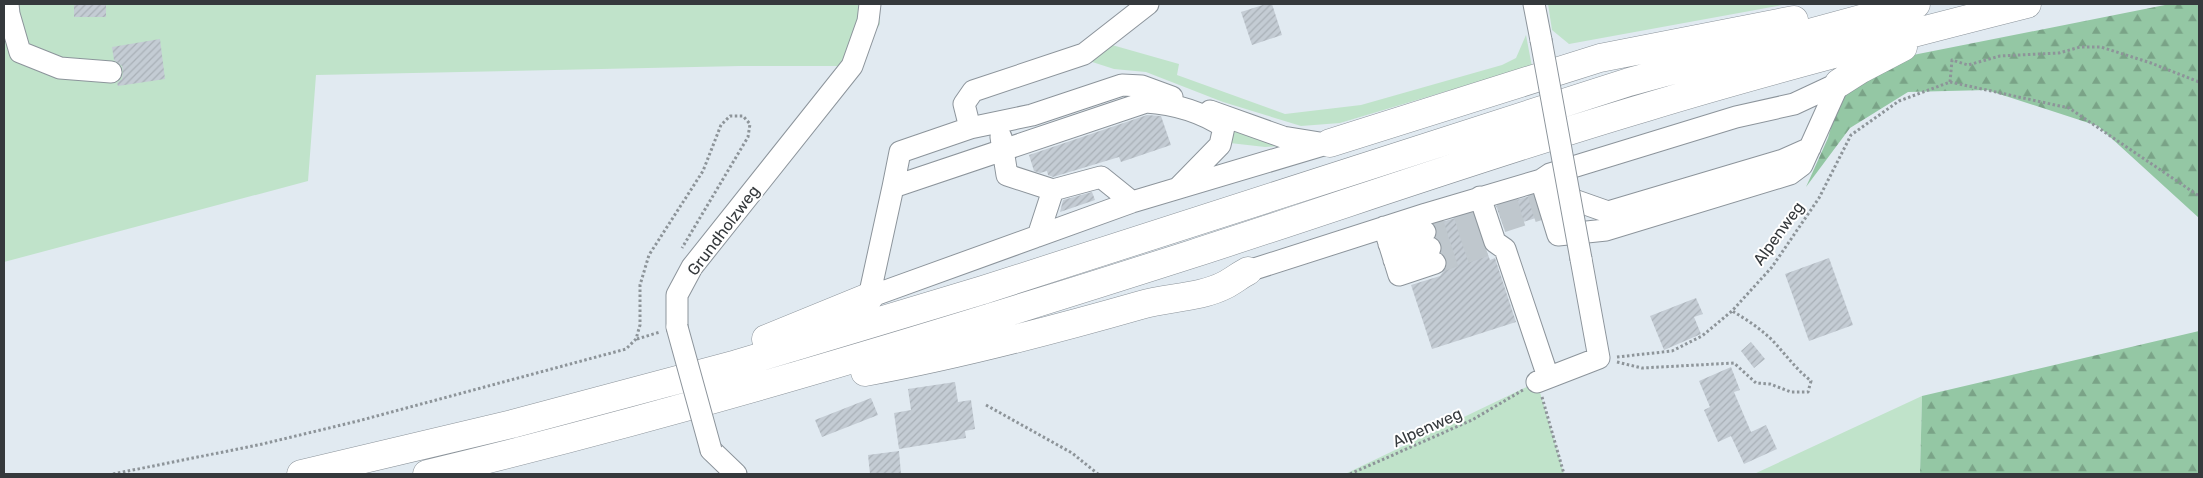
<svg xmlns="http://www.w3.org/2000/svg" width="2203" height="478" viewBox="0 0 2203 478" font-family="Rubik,sans-serif">
  <style>
    .grass { fill: #c0e3ca }
    .forest { fill: url(#forest-firs) }
    .building { fill: url(#building-hatch) }
    .lines { fill: none; stroke-linecap: round; stroke-linejoin: round }
    .minor-tunnel { stroke: #bfc7cd; stroke-width: 21; stroke-dasharray: 21 11; stroke-linecap: butt }
    .minor-casing { stroke: #8c949b; stroke-width: 23 }
    .highway-casing { stroke: #8c949b; stroke-width: 29 }
    .path { stroke: #8d9499; stroke-width: 3; stroke-dasharray: 2.5 2.5; stroke-linecap: butt }
    .minor { stroke: #fff; stroke-width: 21 }
    .highway { stroke: #fff; stroke-width: 28 }
    .minor-bridge-casing { stroke: #8c949b; stroke-width: 23; stroke-linecap: butt }
    .minor-bridge { stroke: #fff; stroke-width: 21 }
    .labels { text-anchor: middle; stroke-width: 4; stroke-linejoin: round; paint-order: stroke }
    .street-label { font-size: 16px; fill: #35393c; stroke: #fff }
  </style>
  <defs>
    <pattern id="forest-firs" width="22" height="20" patternUnits="userSpaceOnUse" patternTransform="scale(1.25)"><rect width="22" height="20" fill="#94c7a4"/><path d="M5 1l3.5 6h-7zM16 11l3.5 6h-7z" fill="#7aa387"/></pattern>
    <pattern id="building-hatch" width="6" height="6" patternUnits="userSpaceOnUse" patternTransform="scale(1.25)"><rect width="6" height="6" fill="#c4ccd4"/><path d="M-1 1l2-2M0 6l6-6M5 7l2-2" fill="none" stroke="#a9b0b7"/></pattern>
  </defs>
  <rect width="100%" height="100%" fill="#e1eaf1"/>
  <path class="grass" d="M4,4H877L880,24L852,66H741L316,75L308,181L4,262Z
    M1548,4H1788L1569,44L1552,30Z
    M1526,35L1533,72L1487,86L1484,80L1340,123L1301,126L1223,102L1146,72L1114,69L1083,59L1105,43L1179,64L1177,75L1285,114L1361,105L1502,65L1516,58Z
    M1233,128L1279,146L1265,147L1230,143Z
    M1537,382L1564,474H1345Z
    M1922,396L1920,474H1754Z"/>
  <path class="forest" d="M2170,4H2199V218L2098,126L1987,90L1908,92L1850,128L1806,187L1828,138L1841,92L1908,56Z
    M2199,331V474H1920L1922,396Z"/>
  <path class="building" d="M74,4H106V17H74Z
    M1266,4H1272L1282,35L1252,45L1241,12Z
    M160,39L165,79L118,86L117,83L122,79L123,72L122,66L114,60L112,47Z
    M1147,115L1161,116L1171,145L1121,162L1119,157L1053,177L1048,175L1047,171L1040,173L1034,171L1029,155Z
    M1092,192L1095,200L1060,212L1063,200Z
    M1533,195L1539,217L1504,228L1496,206Z
    M1472,213L1490,260L1495,258L1516,322L1432,349L1411,285L1440,276L1447,266V259L1441,253L1442,244L1436,237L1437,229L1435,224Z
    M1829,258L1853,325L1809,341L1785,274Z
    M1696,298L1703,314L1694,317L1701,334L1664,350L1650,316Z
    M1751,342L1765,359L1754,368L1741,351Z
    M1731,367L1740,390L1734,392L1751,432L1766,425L1777,449L1744,464L1731,436L1718,442L1704,410L1710,407L1699,381Z
    M955,382L958,402L971,400L975,429L965,431L966,438L899,449L894,413L911,410L908,389Z
    M871,398L878,415L822,437L815,420Z
    M899,451L901,474H870L868,455Z"/>
  <g class="lines">
    <path class="minor-tunnel" d="M1498,208L1537,195
      M1502,222L1542,209
      M1425,232L1475,216
      M1430,248L1480,231
      M1435,263L1485,246"/>
    <defs>
      <path id="minor" d="M8,4L9,14L20,52L60,68L111,72
        M1534,4L1541,40
        M1210,111L1283,137L1320,143
        M970,128L964,104L973,91L1084,54L1148,4
        M1001,137L1007,175L1053,190
        M1541,180L1558,235L1606,230L1790,174L1802,165L1839,83
        M893,187L900,152L970,128L1032,115L1122,85L1142,86L1172,97
        M1554,193L1608,212L1783,160L1810,148
        M1480,197L1495,242L1505,249L1507,255L1548,377
        M1384,227L1399,275L1435,263
        M1038,236L1053,190L1101,177L1132,202
        M1389,244L1425,232
        M1394,260L1430,248
        M1248,271L1426,214L1541,180L1550,174L1736,117L1794,104L1839,83
        M869,297L893,187L1146,102C1175,104 1200,111 1224,127L1220,145L1179,187
        M869,297L1132,202L1330,143
        M677,327V295L692,267L852,66L868,21L870,4
        M1537,382L1599,358L1581,259
        M711,450L736,474"/>
      <path id="highway" d="M1839,83L1861,69L1903,47
        M1330,143L1600,58L1794,20
        M766,339L869,297
        M865,372C958,355 1050,331 1141,305C1168,297 1200,298 1225,285C1233,281 1240,275 1248,271
        M301,474L512,424L737,364L983,290L1629,82L1916,4
        M427,474C686,412 939,335 1192,254C1344,205 1494,152 1647,107C1772,69 1900,36 2027,4"/>
    </defs>
    <use href="#minor" class="minor-casing"/>
    <use href="#highway" class="highway-casing"/>
    <path class="path" d="M1950,82L2069,108L2199,196
      M1950,82L1952,60L1968,65L2000,56L2059,53L2080,47H2101L2151,63L2199,82
      M637,339L660,332
      M1617,357L1672,351L1702,336L1732,311L1772,267L1819,198L1851,135L1899,101L1950,82
      M1617,362L1642,368L1734,363L1756,383L1770,384L1791,392H1808L1811,381C1796,369 1786,355 1773,341C1761,329 1746,319 1732,311
      M1542,397L1564,474
      M986,405L1072,453L1098,474
      M113,474L258,445L358,421L626,349L636,339L640,325V285L649,255L703,171L721,125L730,116H743L750,124L748,137L682,248
      M1350,474L1472,420L1523,390"/>
    <use href="#minor" class="minor"/>
    <use href="#highway" class="highway"/>
    <defs>
      <path id="minor-bridge" d="M1541,40L1581,259
        M677,327L711,450"/>
    </defs>
    <use href="#minor-bridge" class="minor-bridge-casing"/>
    <use href="#minor-bridge" class="minor-bridge"/>
  </g>
  <g class="labels">
    <g class="street-label">
      <text transform="translate(723 230) rotate(-53)" y="6">Grundholzweg</text>
      <text transform="translate(1778 233) rotate(-54)" y="6">Alpenweg</text>
      <text transform="translate(1427 427) rotate(-24)" y="6">Alpenweg</text>
    </g>
  </g>
  <rect width="2203" height="478" fill="none" stroke="#35393c" stroke-width="10"/>
</svg>
